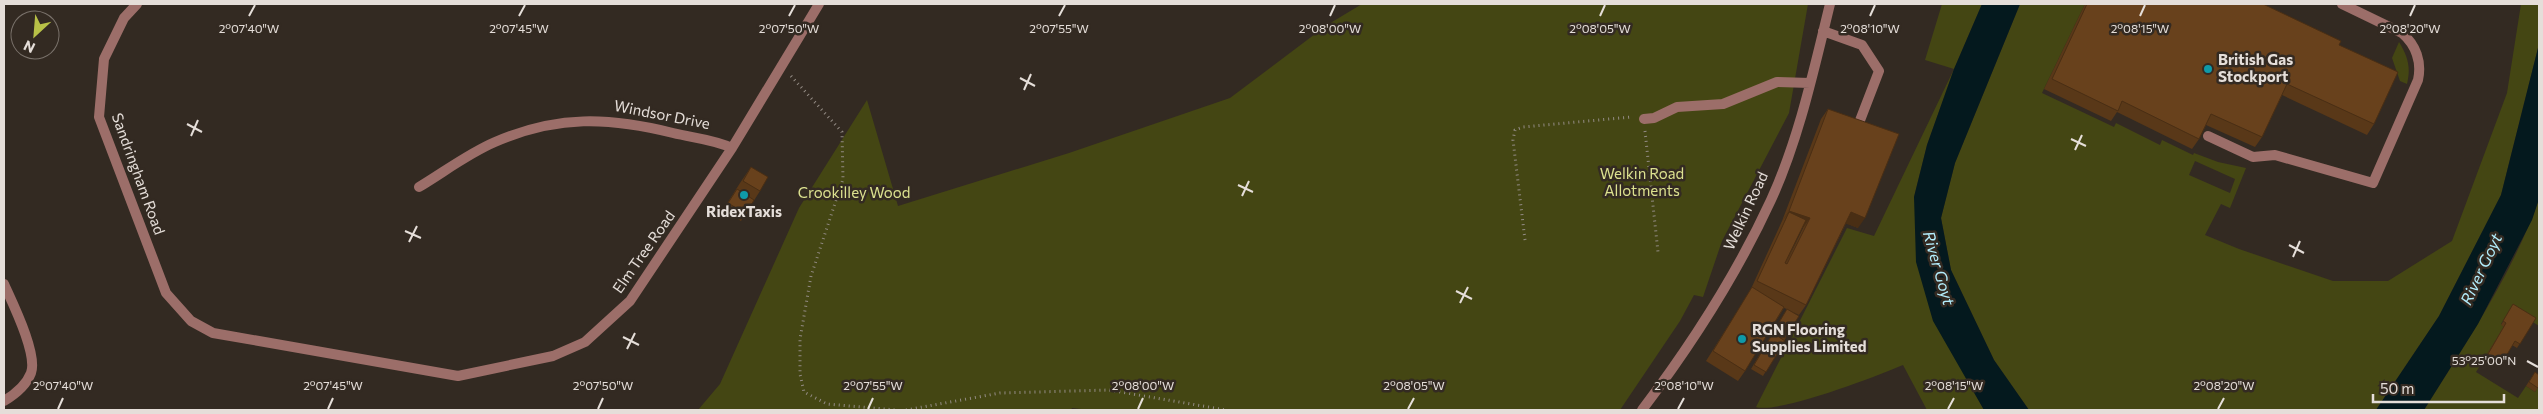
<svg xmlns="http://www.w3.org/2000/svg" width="2543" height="414" viewBox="0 0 2543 414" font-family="Commissioner,sans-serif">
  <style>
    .green { fill: #444613; fill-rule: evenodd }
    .water { fill: #04191e }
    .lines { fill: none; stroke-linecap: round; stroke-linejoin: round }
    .path { stroke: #938b84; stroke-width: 3; stroke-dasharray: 1 4; stroke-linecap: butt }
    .service { stroke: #9c6e69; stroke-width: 10 }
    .minor { stroke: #9c6e69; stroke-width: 10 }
    .wall { fill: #593818; fill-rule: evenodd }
    .shaded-wall { fill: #492e14 }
    .building { fill: #68411c; stroke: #492e14 }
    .ticks { fill: none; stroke: #e5ded9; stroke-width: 2 }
    .culture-dot { fill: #0f9aa8; stroke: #332a22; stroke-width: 2 }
    .labels { text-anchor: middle; stroke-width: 5; stroke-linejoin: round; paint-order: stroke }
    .poi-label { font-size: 15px; font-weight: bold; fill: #e5ded9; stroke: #332a22; text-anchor: start }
    .street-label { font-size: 15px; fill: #e5ded9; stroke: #332a22 }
    .park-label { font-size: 15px; fill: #dce18f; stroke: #332a22 }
    .water-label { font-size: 16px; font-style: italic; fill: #b3eefd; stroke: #332a22 }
    .ticks-label { font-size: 12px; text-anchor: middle; fill: #e5ded9; stroke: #332a22; stroke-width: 5; stroke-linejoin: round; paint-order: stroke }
  </style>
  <rect width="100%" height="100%" fill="#332a22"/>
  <path class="green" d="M1362,4H1808L1789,113L1722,241L1703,297L1694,295L1680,321L1620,410H1090L1072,408L1071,410H698L720,384L799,208L867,100L898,206L1069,153L1230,98L1327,25Z
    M1942,4H1982L1954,69L1927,145L1914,197L1965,376L1984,410H1927L1903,365C1877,376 1779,414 1756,407L1847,228L1874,236L1954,69L1925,60Z
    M2020,4H2085L2042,93L2114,127L2116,123L2160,145L2162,140L2193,155L2194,153L2218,162L2246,168L2230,208L2221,204L2205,235L2239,249L2333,281H2388L2452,241L2507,93L2521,4H2539V44L2501,195L2439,316L2376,410H2029L1994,360L1951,270L1941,218L1955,163ZM2195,161L2235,179L2230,193L2189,175Z
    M2399,42C2408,57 2411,67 2407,84L2400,81L2392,58Z
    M2539,199V326L2511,308L2501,324L2504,327L2476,372L2518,398L2526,386L2535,392L2539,385V410H2424C2465,345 2514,271 2539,199Z"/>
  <path class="water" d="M1982,4H2020L1955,163L1941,218L1951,270L1994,360L2029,410H1984L1933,321L1916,262L1914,197L1927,145L1954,69Z
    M2539,44V199L2532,220L2478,324L2424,410H2376L2439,316L2501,195Z"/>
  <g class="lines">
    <path class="path" d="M791,76L842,132L843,179L811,276L800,339V374L804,392L827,404L896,410
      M1645,131L1658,252
      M1525,240L1513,140L1515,130L1523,127L1631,117
      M906,410L1000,393L1109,390L1226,410"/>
    <path class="service" d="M1823,31L1862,45L1879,71L1859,123
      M1644,119L1654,118L1677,107L1723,104L1777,82L1810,83
      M2208,136L2253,157L2275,155L2373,183L2418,80C2422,62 2416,45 2402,33L2342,4
      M1642,410C1692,344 1736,276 1771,200C1799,139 1814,69 1830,4"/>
    <path class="minor" d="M137,4L124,18L104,59L99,117L166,293L191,321L213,333L458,376L553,356L585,342L630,301L732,148L819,4
      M419,187C444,172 469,153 495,142C557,115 609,117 673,133C693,138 713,139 732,148
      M4,284C12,302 38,354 31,373C26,386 14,395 4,401"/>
  </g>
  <path class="wall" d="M2085,4H2263L2339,45L2374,124L2367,135L2282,95L2262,137L2255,147L2206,125L2199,139L2192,149L2117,112L2111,121L2044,89Z
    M1828,109L1858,228L1846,223L1806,305L1799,315L1793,312L1799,316L1763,376L1751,369L1787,309L1784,308L1745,371L1738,381L1706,361L1750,291L1782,221L1821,119ZM1802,228H1803L1786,263Z
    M751,167L760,191L741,221L723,210L740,183Z
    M2511,308L2536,318L2517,348L2512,345L2500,366L2485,357L2504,327L2501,325Z
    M2535,372L2539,386L2535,392L2526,386Z"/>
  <path class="shaded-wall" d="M1789,211L1810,218L1803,228L1784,222L1789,212L1782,221Z
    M1851,212L1865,218L1858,228L1844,223Z"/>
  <path class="building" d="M2087,4H2263L2341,41L2339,45L2398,72L2374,124L2287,84L2262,137L2211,114L2199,139L2122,101L2118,111L2052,79Z
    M1828,109L1899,134L1865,218L1851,212L1806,305L1757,281L1789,212L1806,220L1785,263L1787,264L1810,218L1789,211Z
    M751,167L768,177L760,191L743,181Z
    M737,189L754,200L746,214L728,203Z
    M1752,287L1784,307L1745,371L1713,351Z
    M2513,304L2536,318L2520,344L2515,341L2502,363L2488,354L2506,323L2503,321Z
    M1787,309L1799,316L1785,338L1774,331Z
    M1773,333L1785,341L1766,372L1754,365Z
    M2535,372L2539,375V386L2538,388L2529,382Z"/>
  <path class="ticks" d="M249,16L255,5M519,16L525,5M789,16L795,5M1059,16L1065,5M1330,16L1335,5M1600,16L1605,5M1870,16L1875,5M2140,16L2145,5M2410,16L2415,5M1020,78L1035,86M1024,90L1031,74M187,124L202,132M191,136L198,120M2071,139L2086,146M2075,150L2082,135M1238,185L1253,192M1242,196L1249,181M405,231L421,238M409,242L417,226M2289,245L2304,253M2293,257L2300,241M1456,291L1472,299M1460,303L1468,287M623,337L639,345M627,349L635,333M2527,361L2538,367M58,409L63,398M328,409L333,398M598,409L603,398M868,409L873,398M1138,409L1143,398M1408,409L1414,398M1678,409L1684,398M1948,409L1954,398M2218,409L2224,398"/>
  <g class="culture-dot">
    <circle cx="2208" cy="69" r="5"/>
    <circle cx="744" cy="195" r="5"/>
    <circle cx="1742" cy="339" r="5"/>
  </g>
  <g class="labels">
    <g class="poi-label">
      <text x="2218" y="65">British Gas<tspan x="2218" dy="17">Stockport</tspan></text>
      <text x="744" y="217" text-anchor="middle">RidexTaxis</text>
      <text x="1752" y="335">RGN Flooring<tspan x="1752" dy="17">Supplies Limited</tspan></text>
    </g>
    <g class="street-label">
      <text transform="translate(662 115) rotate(11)" y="5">Windsor Drive</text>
      <text transform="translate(138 174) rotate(70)" y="5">Sandringham Road</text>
      <text transform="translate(1746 211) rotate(-65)" y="5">Welkin Road</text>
      <text transform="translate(644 252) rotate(-55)" y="5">Elm Tree Road</text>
    </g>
    <g class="park-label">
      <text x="1642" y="179">Welkin Road<tspan x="1642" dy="17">Allotments</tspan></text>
      <text x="854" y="198">Crookilley Wood</text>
    </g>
    <g class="water-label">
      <text transform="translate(1939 268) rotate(74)" y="6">River Goyt</text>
      <text transform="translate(2481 269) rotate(-65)" y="6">River Goyt</text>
    </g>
  </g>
  <g class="ticks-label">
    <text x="2410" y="33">2°08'20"W</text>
    <text x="249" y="33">2°07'40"W</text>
    <text x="519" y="33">2°07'45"W</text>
    <text x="789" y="33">2°07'50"W</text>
    <text x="1059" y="33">2°07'55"W</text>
    <text x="1330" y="33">2°08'00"W</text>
    <text x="1600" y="33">2°08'05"W</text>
    <text x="1870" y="33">2°08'10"W</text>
    <text x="2140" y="33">2°08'15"W</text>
    <text x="2484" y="365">53°25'00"N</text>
    <text x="63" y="390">2°07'40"W</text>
    <text x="333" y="390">2°07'45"W</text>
    <text x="603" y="390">2°07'50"W</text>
    <text x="873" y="390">2°07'55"W</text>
    <text x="1143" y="390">2°08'00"W</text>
    <text x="1414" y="390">2°08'05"W</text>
    <text x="1684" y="390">2°08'10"W</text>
    <text x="1954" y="390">2°08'15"W</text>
    <text x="2224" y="390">2°08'20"W</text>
  </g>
  <rect width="2543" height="414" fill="none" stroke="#e5ded9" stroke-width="10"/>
  <g transform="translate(35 35) rotate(206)"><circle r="24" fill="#332a22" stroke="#7a726b"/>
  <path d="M0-4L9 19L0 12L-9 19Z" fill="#b8c147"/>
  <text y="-8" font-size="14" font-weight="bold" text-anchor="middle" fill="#e5ded9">N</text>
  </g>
  <path d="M2373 394v8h131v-8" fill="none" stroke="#e5ded9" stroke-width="2.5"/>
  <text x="2380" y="394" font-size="15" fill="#e5ded9" stroke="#332a22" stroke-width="4" paint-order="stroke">50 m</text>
</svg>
